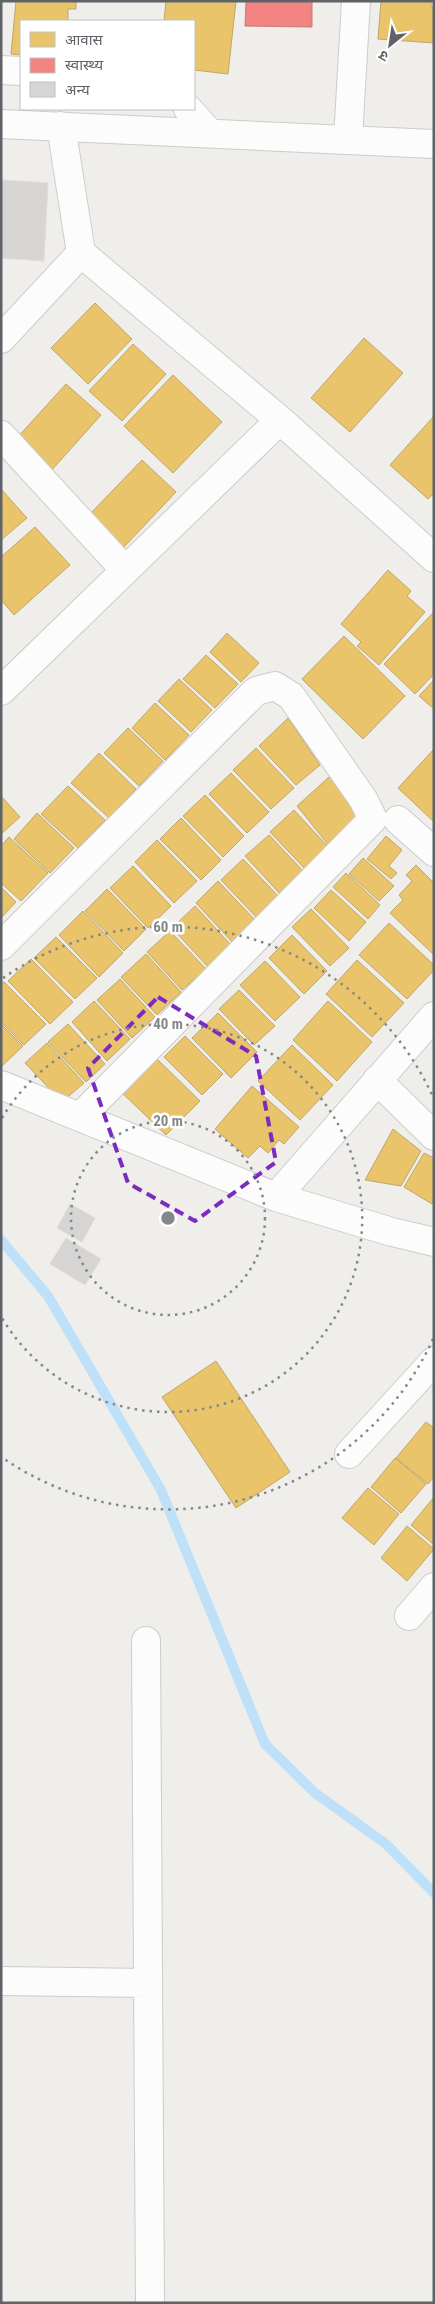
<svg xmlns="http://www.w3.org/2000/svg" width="435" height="2304" viewBox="0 0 435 2304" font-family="'Roboto Condensed','Noto Sans Devanagari',sans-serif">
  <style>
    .homes { fill: #e9c46a; stroke: #c0a769 }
    .health { fill: #f28482; stroke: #c67a7a }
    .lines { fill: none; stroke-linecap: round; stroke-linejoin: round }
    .stream { stroke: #bfe0f9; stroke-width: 10 }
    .building { fill: #d6d5d3; stroke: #deddd9 }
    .minor-casing { stroke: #cbcccc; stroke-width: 30 }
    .minor { stroke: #fdfcfc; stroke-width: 28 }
    .marked { fill: none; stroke: #7b2cbf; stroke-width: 4; stroke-dasharray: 10 6; stroke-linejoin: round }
    .ring { fill: none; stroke: #84888a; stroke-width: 2.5; stroke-dasharray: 2.5 5 }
    .centre { fill: #84888a; stroke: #fff; stroke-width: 2.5 }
    .ring-label { font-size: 15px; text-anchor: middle; font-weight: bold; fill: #84888a; stroke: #fff; stroke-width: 5; stroke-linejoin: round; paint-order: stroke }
  </style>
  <rect width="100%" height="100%" fill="#efeeea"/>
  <path class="homes" d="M16,1H76V9H68V21H21V55L11,54Z
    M166,1H236L228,74L194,70V21H164Z
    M381,1H431V7L434,8V43L378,39Z
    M95,303L132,339L88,384L51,348Z
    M364,338L403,373L350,432L311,398Z
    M133,344L166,374L122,421L89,391Z
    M173,375L222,422L173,473L124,426Z
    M66,384L101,415L50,472L15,440Z
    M434,416V493L428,499L390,465Z
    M142,460L176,492L124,547L90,514Z
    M1,489L27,518L1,540Z
    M35,527L70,565L14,615L1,600V557Z
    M388,570L411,591L407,596L425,612L379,665L357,646L361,642L341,624Z
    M434,612V674L415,694L384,664Z
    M227,633L259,663L241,682L210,652Z
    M344,636L405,696L363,739L302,679Z
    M206,655L238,684L215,708L183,679Z
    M179,679L212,710L191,732L158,701Z
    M434,680V709L419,696Z
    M155,703L189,735L165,760L132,728Z
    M288,718L320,765L296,785L259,746Z
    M128,728L163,761L139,786L104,753Z
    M256,748L294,788L271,809L233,770Z
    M434,749V820L433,821L398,788Z
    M99,753L136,789L109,818L71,783Z
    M339,768L368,821L334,852L297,806Z
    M231,773L269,812L247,833L209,794Z
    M68,786L105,820L78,848L41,814Z
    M205,795L244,836L223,857L183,816Z
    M1,796L20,817L1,834Z
    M294,810L331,850L307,871L270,832Z
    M37,813L74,848L50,873L14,839Z
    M181,818L221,860L201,880L160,839Z
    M269,835L305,873L281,895L245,856Z
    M386,836L402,850L389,866L397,873L391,879L367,859Z
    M9,837L48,873L21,901L1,883V846Z
    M157,840L197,881L174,903L135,862Z
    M363,858L394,886L379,901L349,874Z
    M243,859L280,898L258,919L221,880Z
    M416,865L434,883V955L390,913L403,900L399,895L412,881L406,875Z
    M133,866L171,906L148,928L110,888Z
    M346,873L380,905L368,919L333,887Z
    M218,881L256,921L233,943L196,903Z
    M1,887L16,902L1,918Z
    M107,889L146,929L124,951L85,911Z
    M331,890L366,922L349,941L314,908Z
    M195,906L231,945L208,967L172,928Z
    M311,909L349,948L330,966L292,927Z
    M83,911L123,953L99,977L59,935Z
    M389,923L434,965V970L407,999L359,955Z
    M170,931L206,969L182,990L147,952Z
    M292,935L327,971L304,994L269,958Z
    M56,937L97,978L75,999L34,958Z
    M146,954L181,992L157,1015L121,977Z
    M31,959L73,1002L50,1024L8,981Z
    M357,960L404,1003L372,1037L326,994Z
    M265,961L300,997L275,1021L240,985Z
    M120,979L155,1017L132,1038L97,1000Z
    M4,982L46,1024L24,1045L1,1022V984Z
    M239,990L275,1026L254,1045L219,1009Z
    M94,1001L130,1039L107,1061L72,1022Z
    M328,1001L372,1042L337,1081L293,1040Z
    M218,1013L257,1052L231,1078L192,1038Z
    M1,1024L23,1046L1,1067Z
    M68,1024L105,1064L86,1082L48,1042Z
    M185,1036L223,1074L202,1095L164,1057Z
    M47,1043L84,1083L62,1102L25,1063Z
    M292,1045L333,1085L300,1120L258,1081Z
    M154,1056L200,1101L166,1135L119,1090Z
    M252,1086L299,1127L284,1144L279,1140L268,1153L260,1146L248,1158L215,1129Z
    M393,1129L421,1151L401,1186L365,1180Z
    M424,1153L434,1158V1200L432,1204L404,1187Z
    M216,1361L290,1472L236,1508L162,1397Z
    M426,1422L434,1428V1477L428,1484L396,1458Z
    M395,1458L426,1484L401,1513L371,1487Z
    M368,1488L399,1514L374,1545L342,1518Z
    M434,1497V1545L411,1525Z
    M407,1526L434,1549L407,1581L381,1558Z"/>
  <path class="health" d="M246,1H312V27L245,26Z"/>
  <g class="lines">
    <path class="stream" d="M1,1240L48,1296L161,1490L265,1744L315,1793L386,1844L434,1893"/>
  </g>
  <path class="building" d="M1,180L48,183L44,261L1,258Z
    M70,1204L95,1218L82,1242L57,1228Z
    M66,1238L101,1259L85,1285L50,1264Z"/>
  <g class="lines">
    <defs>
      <path id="minor" d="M1,70L21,71
        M188,109L209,132
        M1,124L434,144
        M61,126L81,253L280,420L434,558
        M348,139L356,1
        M1,339L81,253
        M1,435L125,570
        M1,691L280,420
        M398,820L434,852
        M1,946L256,691L275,686L291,696L363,799L373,819L80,1117
        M377,1080L434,1136
        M1,1085L276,1197L392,1232L434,1242
        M276,1197L434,1016
        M349,1454L434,1361
        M409,1616L434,1587
        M146,1641L150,2303
        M1,1981L148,1983"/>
    </defs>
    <use href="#minor" class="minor-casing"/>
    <use href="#minor" class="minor"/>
  </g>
  <path class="marked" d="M158,997L256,1056L276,1162L195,1221L128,1183L88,1068Z"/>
  <g class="ring">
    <circle cx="168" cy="1218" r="97"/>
    <path d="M2 1118A194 194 0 1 1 2 1318"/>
    <path d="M433 1339A291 291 0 0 1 3 1458M3 978A291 291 0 0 1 433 1097"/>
  </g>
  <circle cx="168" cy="1218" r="8" class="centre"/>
  <g class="ring-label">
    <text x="168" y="932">60 m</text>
    <text x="168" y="1029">40 m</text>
    <text x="168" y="1126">20 m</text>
  </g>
  <rect width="435" height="2304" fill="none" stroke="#5f6368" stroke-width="5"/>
  <rect x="20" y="20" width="175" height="90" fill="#ffffff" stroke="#bfc1c3"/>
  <rect x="30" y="32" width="25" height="15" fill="#e9c46a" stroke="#bfc1c3"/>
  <text x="65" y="45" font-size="15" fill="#5f6368">आवास</text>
  <rect x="30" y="58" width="25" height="15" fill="#f28482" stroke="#bfc1c3"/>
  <text x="65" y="70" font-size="15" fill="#5f6368">स्वास्थ्य</text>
  <rect x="30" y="82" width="25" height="15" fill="#d6d5d3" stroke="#bfc1c3"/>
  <text x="65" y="95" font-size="15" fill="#5f6368">अन्य</text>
  <g transform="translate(390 45) rotate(210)" stroke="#ffffff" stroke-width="4" paint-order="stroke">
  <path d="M0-4L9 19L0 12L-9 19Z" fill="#5f6368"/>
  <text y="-8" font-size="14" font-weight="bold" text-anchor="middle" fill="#5f6368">उ</text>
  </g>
</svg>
